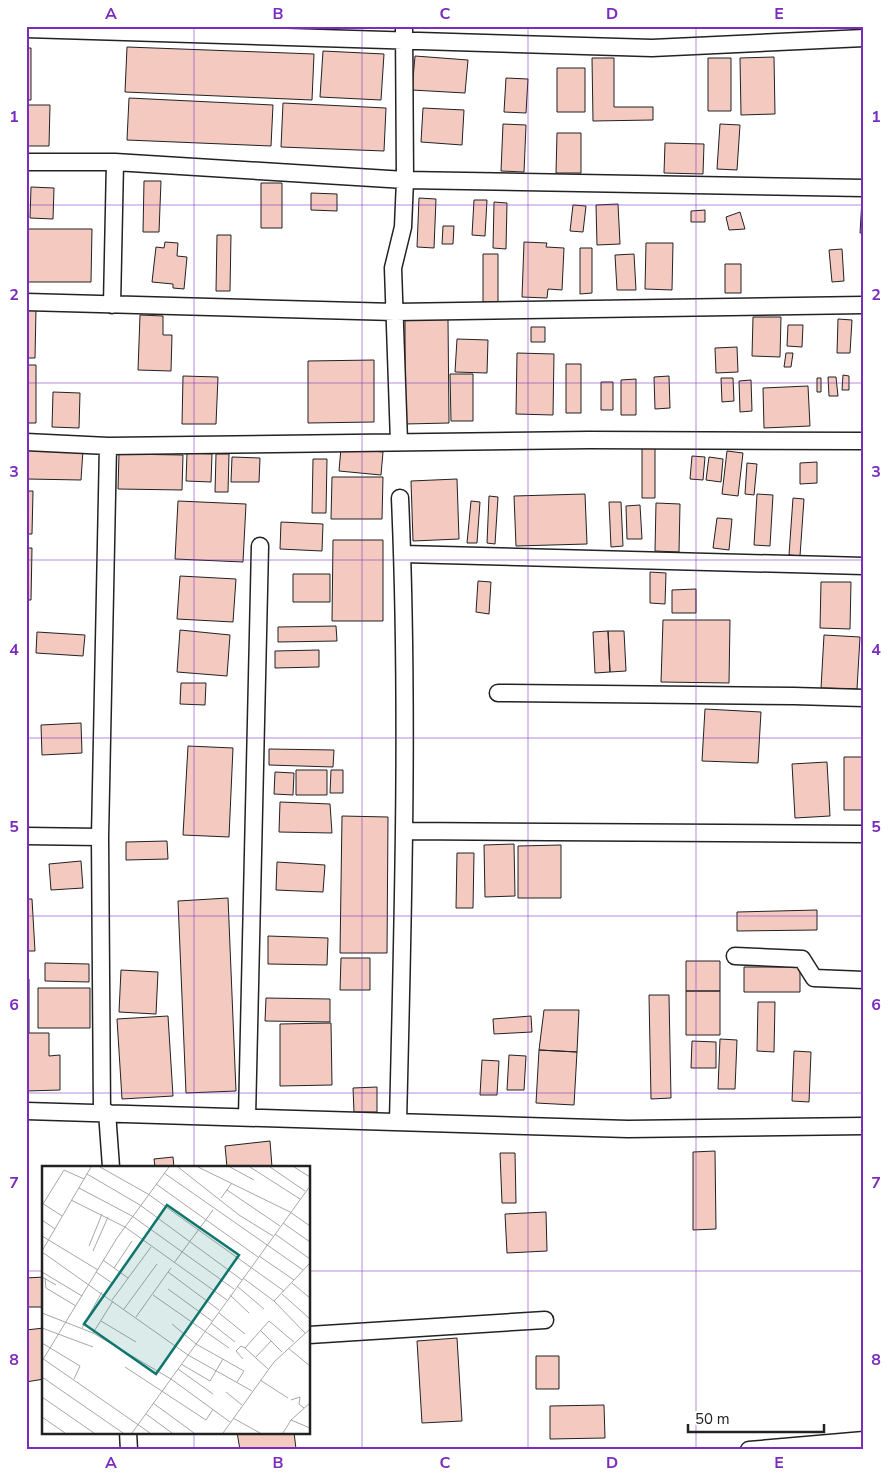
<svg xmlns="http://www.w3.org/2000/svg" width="890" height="1476" viewBox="0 0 890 1476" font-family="'Nunito Sans',sans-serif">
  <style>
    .building { fill: #f3c9c0; stroke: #222 }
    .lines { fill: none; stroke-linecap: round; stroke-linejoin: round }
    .minor-casing { stroke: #222; stroke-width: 19 }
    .minor { stroke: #fff; stroke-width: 16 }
    .grid { fill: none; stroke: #7b2cbf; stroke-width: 1; stroke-opacity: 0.55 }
    .inset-road { fill: none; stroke: #a7a7a7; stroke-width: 1 }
    .view { fill: #0f766e; fill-opacity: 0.15; stroke: #0f766e; stroke-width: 2.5 }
    .inset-edge { fill: none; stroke: #222; stroke-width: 2.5 }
    .neatline { fill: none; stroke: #7b2cbf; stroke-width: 2 }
    .grid-label { font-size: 16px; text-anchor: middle; font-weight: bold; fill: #7b2cbf }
  </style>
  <rect width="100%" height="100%" fill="#fff"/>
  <path class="building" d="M412,26H459V27L412,28Z
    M127,47L314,54L312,100L125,92Z
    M26,48H31V100H26Z
    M323,51L384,54L381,100L320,97Z
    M415,56L468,60L465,93L412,90Z
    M774,57L775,114L741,115L740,58Z
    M592,58H614V107H653V120L593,121Z
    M708,58H731V111H708Z
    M557,68H585V112H557Z
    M506,78L528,79L526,113L504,112Z
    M129,98L273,105L271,146L127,140Z
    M283,103L386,108L384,151L281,147Z
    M26,105H50L49,146H26Z
    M423,108L464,110L462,145L421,142Z
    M503,124L526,125L524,172L501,171Z
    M720,124L740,125L737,170L717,169Z
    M557,133H581V173H556Z
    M665,143L704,144L703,174L664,173Z
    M144,181H161L159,232H143Z
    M261,183H282V228H261Z
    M31,187L54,188L53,219L30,218Z
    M311,193L337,194V211L311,210Z
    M419,198L436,199L434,248L417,247Z
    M862,199H864V233H860Z
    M474,200H487L485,236L472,235Z
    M494,202L507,203L506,249L493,248Z
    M618,204L620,244L597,245L596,205Z
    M573,205L586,206L583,232L570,231Z
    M705,210V222H691V211Z
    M740,212L745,229L729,230L726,217Z
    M443,226H454L453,244H442Z
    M26,229H92L91,282H26Z
    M217,235H231L230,291H216Z
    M165,242L178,243L177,256L187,257L184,289L173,288V284L152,282L156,247L164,248Z
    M524,242L547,243L546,247L564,248L562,290L548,289L547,298L522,297Z
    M646,243H673L672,290L645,289Z
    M580,248H592V293L580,294Z
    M842,249L844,281L832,282L829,250Z
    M483,254H498V302H483Z
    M634,254L636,290H617L615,255Z
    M725,264H741V293H725Z
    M26,309H36L35,358H26Z
    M140,315L163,316V335H172L171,371L138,370Z
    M753,317H781L780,357L752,356Z
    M448,319L449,423L405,424V320Z
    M838,319L852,320L850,353H837Z
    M788,325H803L802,347L787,346Z
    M531,327H545V342H531Z
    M457,339L488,340L487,373L455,372Z
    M737,347L738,372L716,373L715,348Z
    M517,353L554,354L553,415L516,414Z
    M786,353H793L791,367H784Z
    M374,360V422L308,423V361Z
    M566,364H581V413H566Z
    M26,365H36V423H26Z
    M450,374H473V421H451Z
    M843,375L849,376V390H842Z
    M183,376L218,377L216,424H182Z
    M669,376L670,408L655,409L654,377Z
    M828,377H836L838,396H829Z
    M721,378H733L734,401L722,402Z
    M817,378H821V392H817Z
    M636,379V415H621V380Z
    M751,380L752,411L740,412L739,381Z
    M601,382H613V410H601Z
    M808,386L810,426L764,428L763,388Z
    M53,392L80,393L79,428L52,427Z
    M642,445H655V498H642Z
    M26,448L83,450L81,480L27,479L26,491Z
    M341,448L383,452L381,475L339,471Z
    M727,451L743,453L738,496L722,494Z
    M187,453L212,454L211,482L186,481Z
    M119,454L183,455L182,490L118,489Z
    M216,454H229L228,492H215Z
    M692,456L705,457L703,480L690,479Z
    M232,457L260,458L259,482H231Z
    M709,457L723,459L721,482L706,480Z
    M313,459H327L326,513H312Z
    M817,462V483L800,484V463Z
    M747,463L757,464L754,495L745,494Z
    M332,477H383L382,519H331Z
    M457,479L459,539L413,541L411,481Z
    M26,491H33L32,534H26Z
    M585,494L587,544L516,546L514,496Z
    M757,494L773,495L770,546L754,545Z
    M489,496L498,497L495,544L487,543Z
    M793,498L804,499L800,556L789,555Z
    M178,501L246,504L243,562L175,559Z
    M471,501L480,502L477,543H467Z
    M609,502H621L623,546L611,547Z
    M656,503L680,504L679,552L655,551Z
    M640,505L642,539H627L626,506Z
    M717,518L732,519L729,550L713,548Z
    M281,522L323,524L322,551L280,549Z
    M333,540H383V621H332Z
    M26,548H32L31,600H26Z
    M650,572L666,573L665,604L650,603Z
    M293,574H330V602H293Z
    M180,576L236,579L233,622L177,619Z
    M478,581L491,582L489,614L476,612Z
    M821,582H851L850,629L820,628Z
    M696,589V613H672V590Z
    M663,620H730L729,683L661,682Z
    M336,626L337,641L278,642V627Z
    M180,630L230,635L227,676L177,672Z
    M608,631H624L626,671L610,672Z
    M608,631L610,672L595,673L593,632Z
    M37,632L85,635L83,656L36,653Z
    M824,635L860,637L857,689L821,688Z
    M319,650V667L275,668V651Z
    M181,683H206L205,705L180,704Z
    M705,709L761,712L758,763L702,761Z
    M81,723L82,753L42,755L41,725Z
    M188,746L233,748L229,837L183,835Z
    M269,749L334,750L333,767L269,765Z
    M844,757H864V810H844Z
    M827,762L830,816L795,818L792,764Z
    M296,770H327V795H296Z
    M331,770H343V793H330Z
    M275,772L294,773L293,795L274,794Z
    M280,802L330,804L332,833L279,832Z
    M342,816L388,817L387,953H340Z
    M167,841L168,859L126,860V842Z
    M514,844L515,896L485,897L484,845Z
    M561,845V898H518V846Z
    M457,853H474L473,908H456Z
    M81,861L83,888L51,890L49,864Z
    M277,862L325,865L323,892L276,890Z
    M228,898L236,1091L186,1093L178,901Z
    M26,899H32L35,951H26Z
    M817,910V930L737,931V912Z
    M268,936L328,938L327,965L268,964Z
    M341,958H370V990H340Z
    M686,961H720V991H686Z
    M45,963L89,964V982L45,981Z
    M744,967H800V992H744Z
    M121,970L158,972L156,1014L119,1012Z
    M26,979H29V1033H49V1056L60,1055V1090L26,1091Z
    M38,988H90V1028H38Z
    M686,991H720V1035H686Z
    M649,995H669L671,1098L651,1099Z
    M266,998L330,999V1022L265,1021Z
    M758,1002H775L774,1052L757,1051Z
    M544,1010H579L577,1052L539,1050Z
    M168,1016L173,1096L122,1099L117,1019Z
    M531,1016L532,1032L494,1034L493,1019Z
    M331,1023L332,1085L280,1086V1024Z
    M720,1039L737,1040L735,1089H718Z
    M692,1041L716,1042V1068H691Z
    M539,1050L577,1052L574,1105L536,1103Z
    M794,1051L811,1052L809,1102L792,1101Z
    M509,1055L526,1056L524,1090H507Z
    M482,1060L499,1061L497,1095H480Z
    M377,1087V1112H354L353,1088Z
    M270,1141L272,1167H227L225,1146Z
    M715,1151L716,1229L693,1230V1152Z
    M500,1153H515L516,1203H502Z
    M173,1157L174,1167H155L154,1159Z
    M546,1212L547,1251L507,1253L505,1214Z
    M44,1277V1307H26V1278Z
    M44,1328V1379L26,1382V1330Z
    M457,1338L462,1421L422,1423L417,1341Z
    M536,1356H559V1389H536Z
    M604,1405L605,1438L550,1439V1406Z
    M237,1432H294L296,1449L240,1450Z"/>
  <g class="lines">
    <defs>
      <path id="minor" d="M26,29L652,48L864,38
        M26,162H115L405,180L864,188
        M26,302L395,312L864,305
        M112,305L115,162
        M26,442L108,446L589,440L864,441
        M399,442L393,268L403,227L405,180L404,26
        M403,554L864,566
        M498,693L794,696L864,698
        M405,831L864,834
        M26,836L100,837
        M735,956L802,959L814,978L864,980
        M26,1111L628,1129L864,1126
        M107,1112L111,1167
        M102,1113L100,837L108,446
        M247,1117L260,546
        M398,1122C403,914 409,706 400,498
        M309,1335L545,1320
        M128,1432L129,1450
        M749,1450L864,1440"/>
    </defs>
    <use href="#minor" class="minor-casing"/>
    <use href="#minor" class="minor"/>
  </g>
  <path class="grid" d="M194,26V1167M362,26V1450M528,26V1450M696,26V1450M26,205H864M26,383H864M26,560H864M26,738H864M26,916H864M26,1093H864M26,1271H44M309,1271H864M194,1432V1450"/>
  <g transform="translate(42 1166)">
    <rect width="268" height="268" fill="#fff"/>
    <path class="inset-road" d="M58,1L106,28L242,125M136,1L197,49L231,70M156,1L248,46L268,60M188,1L212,14M208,1L258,33M228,1L263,25M252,1L268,11M122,7L261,104M45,8L98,39L200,114M114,18L216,91M37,22L90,50L192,123M185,24L238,60M179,32L190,17M29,34L83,61L185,134M0,37L20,50M1,38L22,4L42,13M0,54L13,63M241,57L268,76M233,68L268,93M0,70L56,104M47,80L60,48M0,85L49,1M51,85L66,51M0,86L146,189L210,225M217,90L252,114L268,97M61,94L86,112M132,97L171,44M72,102L90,75M0,106L40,130M54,106L70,117M126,106L177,144M0,111L14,119M3,112L4,122L34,140M201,112L232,135L252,114M250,117L268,132M195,120L222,143M126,123L170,155M240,128L268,153M111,129L187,182M188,129L207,147M70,134L109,81M232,135L263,167M82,143L115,98M0,147L51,167L129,213L188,256M177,147L203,168M94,151L129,102M59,155L94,176M169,157L193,176M130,158L154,178L202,205L195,216M0,162L51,181M40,162L60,126M218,164L240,186M51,167L71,135M0,177L38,200L32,213M203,182L226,203M246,182L268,200M0,192L108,267M213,192L229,175M201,193L194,185L199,180L203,182L227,155L252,176M0,195L75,72L127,1M139,198L168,215L181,193M83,201L164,254L171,243M136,203L171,228M0,211L81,267M218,214L246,232M184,226L200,239M0,231L52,267M249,234L258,231L257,238L262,242M111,237L152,267M104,248L130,267M0,251L23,267M191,252L218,267M249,254L268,262M90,267L268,20M181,267L232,196L268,163M241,267L249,254L268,237"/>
    <path class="view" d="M125,39L197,89L114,208L42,158Z"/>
    <rect width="268" height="268" class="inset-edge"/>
  </g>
  <rect width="890" height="1476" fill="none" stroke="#ffffff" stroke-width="55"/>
  <path d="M688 1424v8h136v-8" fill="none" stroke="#222222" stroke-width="2.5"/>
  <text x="695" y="1424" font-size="15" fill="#222222" stroke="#ffffff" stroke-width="4" paint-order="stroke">50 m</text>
  <rect x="28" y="28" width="834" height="1420" class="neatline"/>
  <g class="grid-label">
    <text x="111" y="19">A</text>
    <text x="278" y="19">B</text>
    <text x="445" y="19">C</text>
    <text x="612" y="19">D</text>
    <text x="779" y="19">E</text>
    <text x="14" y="122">1</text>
    <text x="876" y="122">1</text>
    <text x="14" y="300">2</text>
    <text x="876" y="300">2</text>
    <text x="14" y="477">3</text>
    <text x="876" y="477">3</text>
    <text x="14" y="655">4</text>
    <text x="876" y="655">4</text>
    <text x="14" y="832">5</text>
    <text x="876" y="832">5</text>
    <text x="14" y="1010">6</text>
    <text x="876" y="1010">6</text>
    <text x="14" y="1188">7</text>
    <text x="876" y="1188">7</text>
    <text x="14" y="1365">8</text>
    <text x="876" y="1365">8</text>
    <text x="111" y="1468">A</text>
    <text x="278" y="1468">B</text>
    <text x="445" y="1468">C</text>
    <text x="612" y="1468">D</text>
    <text x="779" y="1468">E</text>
  </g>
</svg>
